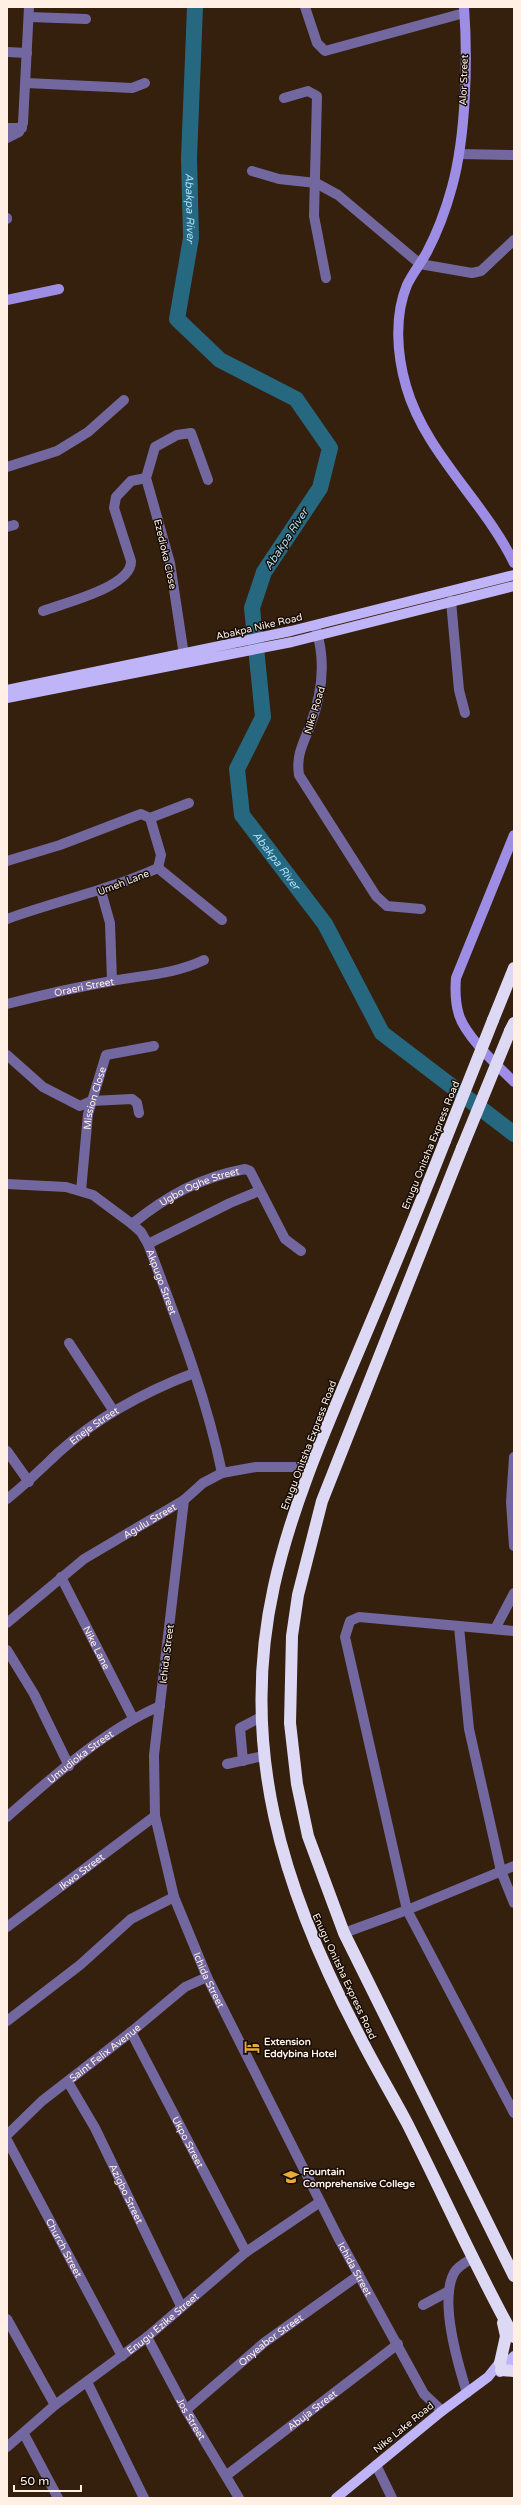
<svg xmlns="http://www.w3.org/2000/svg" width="521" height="2505" viewBox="0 0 521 2505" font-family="'Varela Round',sans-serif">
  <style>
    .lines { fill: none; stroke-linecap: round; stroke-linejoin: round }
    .river { stroke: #276881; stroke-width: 16 }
    .street { stroke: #72689f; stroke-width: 10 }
    .secondary { stroke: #9e8de5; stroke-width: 10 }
    .primary { stroke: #bfb4f7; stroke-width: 10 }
    .highway { stroke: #ddd9f5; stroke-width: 12 }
    .highway-bridge { stroke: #ddd9f5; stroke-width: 12 }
    .labels { text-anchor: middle; stroke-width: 3; stroke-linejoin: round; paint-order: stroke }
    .street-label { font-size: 10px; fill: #ffefe4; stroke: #150c05 }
    .poi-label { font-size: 10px; font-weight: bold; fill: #ffefe4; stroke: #150c05; text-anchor: start }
    .water-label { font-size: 11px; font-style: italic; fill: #a9ddf5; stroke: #150c05 }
  </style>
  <rect width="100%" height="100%" fill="#351f0d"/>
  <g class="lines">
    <path class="river" id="s1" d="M195,7L189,158L191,238L177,319L220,360L296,399L330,448L320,488L264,572L252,608L263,717L237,769L242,815L325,924L382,1033L514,1134"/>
    <g class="street">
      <path d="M305,7L317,43L325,51L464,13"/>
      <path d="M29,17L86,19"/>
      <path d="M7,52L27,53"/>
      <path d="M26,83L132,88L145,83"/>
      <path d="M284,98L308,91L317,96L314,216L326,278"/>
      <path d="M7,128H22"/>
      <path d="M7,138L19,132L23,123L29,7"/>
      <path d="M459,154L514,155"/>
      <path d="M252,171L279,179L316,183L338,195L420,264L472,273L481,271L514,240"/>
      <path d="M7,219V218"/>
      <path d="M7,467L57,451L88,432L124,400"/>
      <path d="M7,527L14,525"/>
      <path d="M451,601L459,690L465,713"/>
      <path d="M43,611C64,603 132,587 131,561L114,508L116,497L131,481L146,478"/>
      <path d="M316,629C326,661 322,695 310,726C303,744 296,755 299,775L376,896L387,906L421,909"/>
      <path d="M185,662L170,563L146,478L155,447L177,435L191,433L208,480"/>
      <path d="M150,818L189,803"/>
      <path d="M7,861L60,845L141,814L150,818L161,855L158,868C109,890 57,901 7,919"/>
      <path d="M158,868L222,920"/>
      <path d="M101,891L110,923L112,981"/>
      <path id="s2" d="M7,1004C42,995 77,987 112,981C144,975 175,974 204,960"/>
      <path d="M7,1055L43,1087L80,1106L91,1101L132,1099L137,1103L139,1113"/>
      <path id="s3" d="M7,1184L66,1187L93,1195L132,1224L141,1232L148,1244C176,1319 206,1395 222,1473"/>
      <path id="s4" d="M81,1191L88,1114L106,1055L154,1046"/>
      <path id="s5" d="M132,1224C168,1195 199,1178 245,1169L250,1171L285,1239L301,1251"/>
      <path d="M148,1244L230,1203L259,1191"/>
      <path d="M69,1343L113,1410"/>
      <path d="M7,1451L29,1482"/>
      <path d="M514,1457L511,1502L514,1546"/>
      <path id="s6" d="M7,1499C26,1484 42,1468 59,1452C99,1416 144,1392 194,1373"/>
      <path id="s7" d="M184,1500L154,1755L155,1816L174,1897L207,1977L339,2239L424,2394L442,2411"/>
      <path id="s8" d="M61,1577L133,1718"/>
      <path id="s9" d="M7,1623L84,1559L184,1500L203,1483L222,1473L256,1467H311"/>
      <path d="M459,1627L469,1729L501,1871L514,1903"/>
      <path d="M495,1629L514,1593"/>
      <path d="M514,1631L359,1617L350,1621L345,1637L407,1910L514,2113"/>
      <path d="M7,1650L34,1694L69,1766"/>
      <path d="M243,1761L240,1728L261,1717"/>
      <path d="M227,1764L263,1756"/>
      <path id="s10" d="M7,1817C51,1778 106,1729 160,1706"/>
      <path id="s11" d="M7,1927L155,1816"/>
      <path d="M344,1933L407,1910L514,1866"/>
      <path d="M7,2021L80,1965L131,1919L174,1897"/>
      <path id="s12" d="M131,2032L246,2252"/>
      <path id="s13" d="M68,2082L95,2128L181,2306"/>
      <path id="s14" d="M7,2135L42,2101L131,2032L185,1987L207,1977"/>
      <path id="s15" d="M7,2140L122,2356"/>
      <path d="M423,2305L449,2291"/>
      <path d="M7,2319L55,2405"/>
      <path id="s16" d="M147,2337L186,2410L239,2498"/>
      <path d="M87,2382L144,2498"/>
      <path d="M467,2393C458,2364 439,2301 454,2273C458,2266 466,2262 473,2258"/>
      <path id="s17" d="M186,2410L265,2342L359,2275"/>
      <path d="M24,2434L58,2498"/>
      <path id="s18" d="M7,2447L55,2405L147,2337L246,2252L320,2202"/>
      <path d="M376,2465L392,2498"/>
      <path id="s19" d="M227,2475L398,2344"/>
    </g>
    <path class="secondary" d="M464,7C468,60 466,136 452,187C446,209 438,231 427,252C421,263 412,274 407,285C394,316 397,355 406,386C425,453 484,501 514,563
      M7,300L59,289
      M514,835L456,978C455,990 455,1002 459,1015C466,1037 498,1066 514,1082"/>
    <path class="primary" d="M7,690L291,631L514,575
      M7,698L292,642L514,586
      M500,2372L514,2356
      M336,2498L442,2411L488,2377L504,2357"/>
    <path class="highway" d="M493,1020L514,968
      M510,1031L514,1023
      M445,1141C416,1215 385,1289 354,1362C323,1435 291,1509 274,1586C238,1748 283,1890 358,2033C373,2063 391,2093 407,2123C443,2194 475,2267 514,2337
      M462,1148L322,1501L298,1595L292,1636L290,1723L297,1784L308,1836L344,1933L514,2276
      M500,2363L506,2336L503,2323
      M501,2370L514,2371"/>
    <path class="highway-bridge" d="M445,1141L493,1020
      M462,1148L510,1031"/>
  </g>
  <defs>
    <symbol id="hotel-bare" viewBox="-9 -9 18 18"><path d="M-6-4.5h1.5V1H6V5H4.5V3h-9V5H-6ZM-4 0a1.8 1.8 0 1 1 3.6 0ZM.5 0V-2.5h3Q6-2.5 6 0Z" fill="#eca93a" stroke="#150c05" stroke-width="2.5" paint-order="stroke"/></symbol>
    <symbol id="school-bare" viewBox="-9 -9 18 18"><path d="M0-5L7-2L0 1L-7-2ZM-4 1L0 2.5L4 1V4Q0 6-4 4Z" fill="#eca93a" stroke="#150c05" stroke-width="2.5" paint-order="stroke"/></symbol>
  </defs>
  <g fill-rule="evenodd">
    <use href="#hotel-bare" x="241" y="2036" width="22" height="22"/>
    <use href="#school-bare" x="280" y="2166" width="22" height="22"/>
  </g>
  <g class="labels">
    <g class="street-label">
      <text transform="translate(463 80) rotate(-88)" y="4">Alor Street</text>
      <text transform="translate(166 554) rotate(77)" y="4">Ezedioka Close</text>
      <text transform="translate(259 626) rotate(-13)" y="4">Abakpa Nike Road</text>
      <text transform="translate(314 710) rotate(-73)" y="4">Nike Road</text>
      <text transform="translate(123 882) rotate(-21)" y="4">Umeh Lane</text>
      <text dy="4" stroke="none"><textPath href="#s2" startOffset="79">Oraeri Street</textPath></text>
      <text dy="4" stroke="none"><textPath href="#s4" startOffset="94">Mission Close</textPath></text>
      <text transform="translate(430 1145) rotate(-68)" y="4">Enugu Onitsha Express Road</text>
      <text dy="4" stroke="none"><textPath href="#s5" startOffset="78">Ugbo Oghe Street</textPath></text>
      <text dy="4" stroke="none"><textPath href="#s3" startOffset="202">Akpugo Street</textPath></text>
      <text dy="4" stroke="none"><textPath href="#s6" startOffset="114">Eneje Street</textPath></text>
      <text transform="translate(308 1445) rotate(-69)" y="4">Enugu Onitsha Express Road</text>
      <text dy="4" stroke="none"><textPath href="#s9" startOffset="176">Agulu Street</textPath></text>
      <text dy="4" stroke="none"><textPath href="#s8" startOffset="79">Nike Lane</textPath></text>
      <text transform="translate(166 1654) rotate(-83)" y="4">Ichida Street</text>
      <text dy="4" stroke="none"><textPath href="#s10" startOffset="95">Umudioka Street</textPath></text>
      <text dy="4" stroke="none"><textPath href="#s11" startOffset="93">Ikwo Street</textPath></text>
      <text transform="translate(345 1976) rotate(65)" y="4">Enugu Onitsha Express Road</text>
      <text dy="4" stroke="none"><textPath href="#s7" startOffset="491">Ichida Street</textPath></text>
      <text dy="4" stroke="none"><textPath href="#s14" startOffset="128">Saint Felix Avenue</textPath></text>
      <text dy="4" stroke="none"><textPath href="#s12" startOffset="124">Ukpo Street</textPath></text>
      <text dy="4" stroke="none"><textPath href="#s13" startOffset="126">Azigbo Street</textPath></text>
      <text dy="4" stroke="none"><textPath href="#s15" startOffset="122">Church Street</textPath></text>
      <text dy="4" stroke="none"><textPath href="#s7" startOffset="815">Ichida Street</textPath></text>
      <text dy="4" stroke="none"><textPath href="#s18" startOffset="199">Enugu Ezike Street</textPath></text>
      <text dy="4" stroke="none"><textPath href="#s17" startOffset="110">Onyeabor Street</textPath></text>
      <text dy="4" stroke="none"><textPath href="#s19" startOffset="107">Abuja Street</textPath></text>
      <text dy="4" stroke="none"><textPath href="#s16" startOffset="93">Jos Street</textPath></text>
      <text transform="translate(403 2427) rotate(-39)" y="4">Nike Lake Road</text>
    </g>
    <g class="poi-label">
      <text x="264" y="2045">Extension<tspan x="264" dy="12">Eddybina Hotel</tspan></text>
      <text x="303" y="2175">Fountain<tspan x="303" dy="12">Comprehensive College</tspan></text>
    </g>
    <g class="water-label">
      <text dy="4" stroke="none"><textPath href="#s1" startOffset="201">Abakpa River</textPath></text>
      <text transform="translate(286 539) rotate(-57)" y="4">Abakpa River</text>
      <text dy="4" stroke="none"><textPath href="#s1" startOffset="969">Abakpa River</textPath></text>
    </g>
  </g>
  <rect width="521" height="2505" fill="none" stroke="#ffefe4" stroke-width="16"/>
  <path d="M14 2485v6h67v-6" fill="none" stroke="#ffefe4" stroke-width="2"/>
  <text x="20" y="2485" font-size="12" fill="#ffefe4" stroke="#150c05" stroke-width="3" paint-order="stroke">50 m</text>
</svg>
